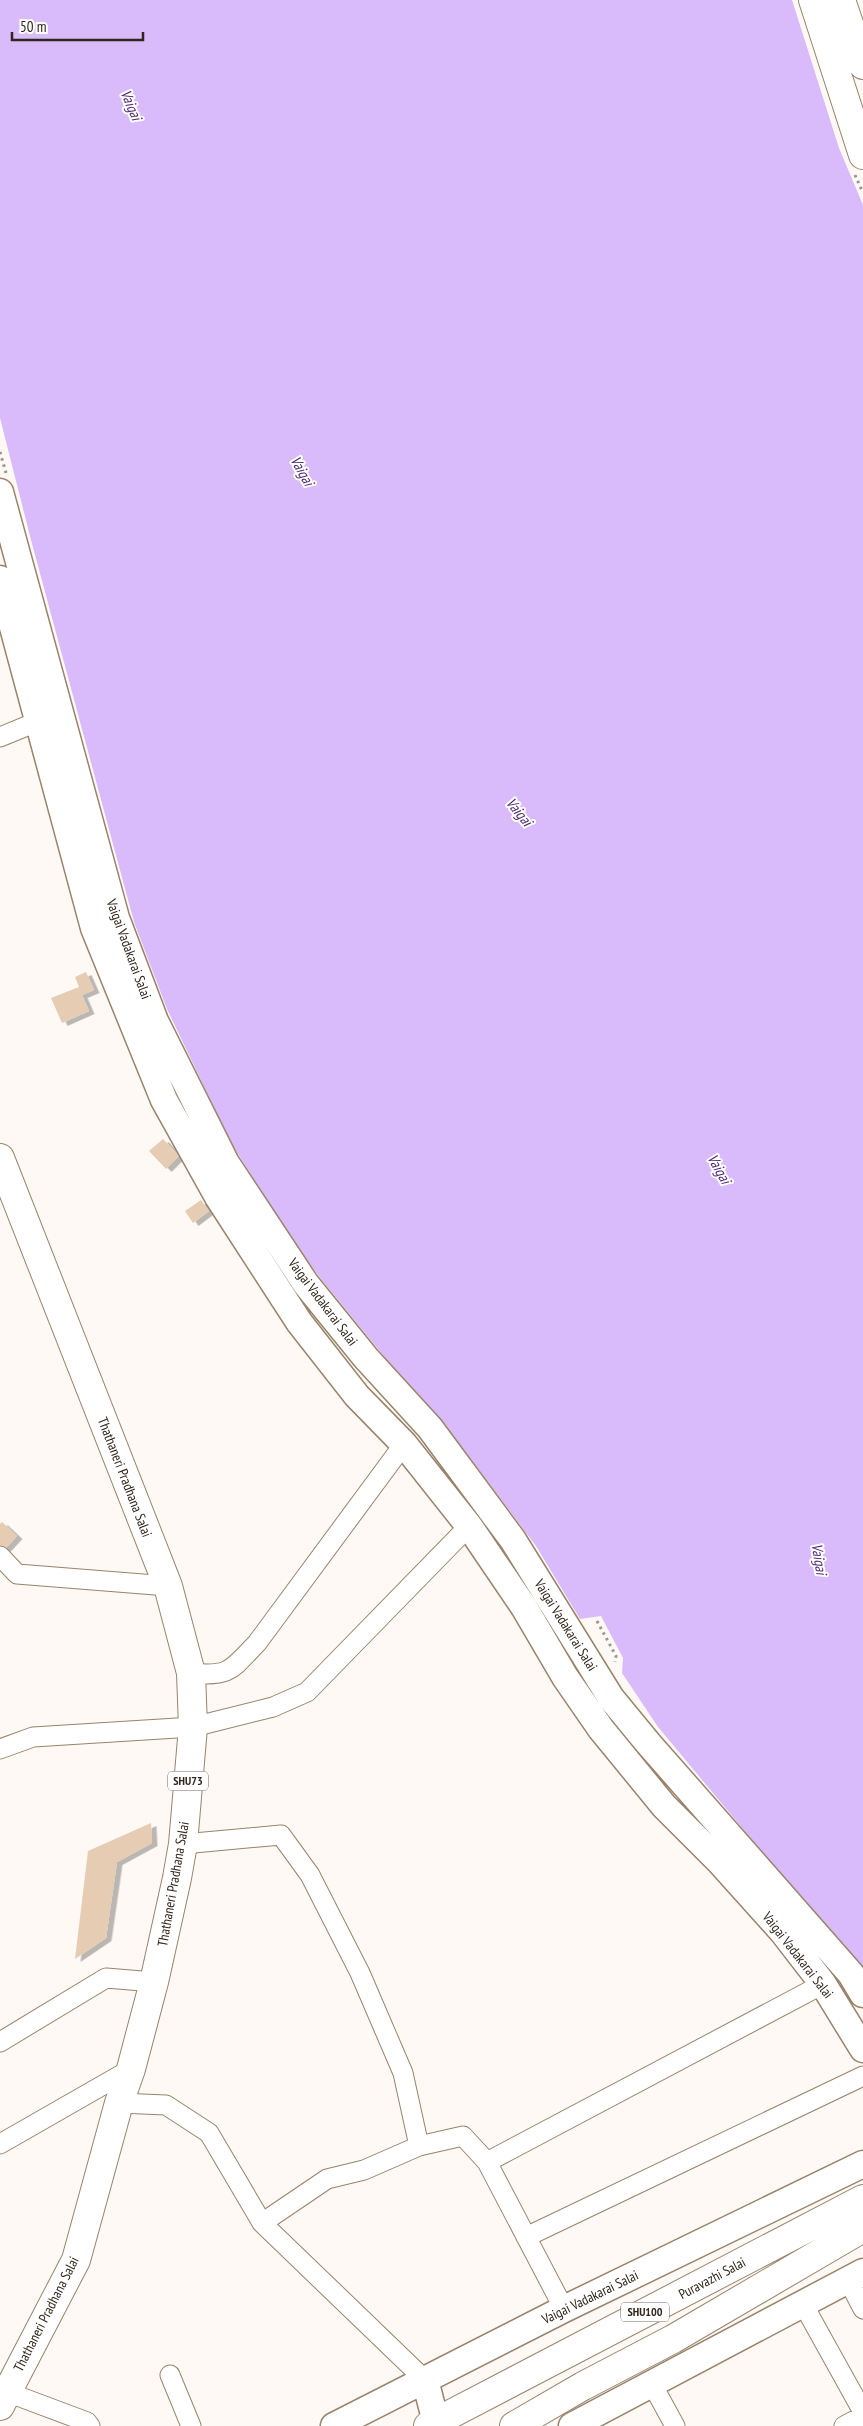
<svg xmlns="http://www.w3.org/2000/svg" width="863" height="2426" viewBox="0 0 863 2426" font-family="'PT Sans Narrow',sans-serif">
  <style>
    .water { fill: #d9bafa }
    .building { fill: #e5ccb3; filter: url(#shadow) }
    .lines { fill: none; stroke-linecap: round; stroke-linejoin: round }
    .street-casing { stroke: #99836b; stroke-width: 21 }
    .secondary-casing { stroke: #99836b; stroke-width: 29 }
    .primary-casing { stroke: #99836b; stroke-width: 30 }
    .path { stroke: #9b948d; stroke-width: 3; stroke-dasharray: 2.5 4; stroke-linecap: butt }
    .street { stroke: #fff; stroke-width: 19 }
    .secondary { stroke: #fff; stroke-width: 26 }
    .primary { stroke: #fff; stroke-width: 28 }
    .labels { text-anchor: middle; stroke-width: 4; stroke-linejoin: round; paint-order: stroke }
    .shield { fill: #fff; stroke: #6d6760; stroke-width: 1 }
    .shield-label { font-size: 12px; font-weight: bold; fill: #2f261c }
    .street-label { font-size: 14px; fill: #2f261c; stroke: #fff }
    .water-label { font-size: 15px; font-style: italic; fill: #502972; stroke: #fff }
  </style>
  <defs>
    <filter id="shadow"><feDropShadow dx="5.5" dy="3" stdDeviation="0" flood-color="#0004"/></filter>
  </defs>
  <rect width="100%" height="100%" fill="#fef9f4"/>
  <path class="water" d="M0,0H792L839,148L863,205V1973L658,1727L622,1673L623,1658L601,1616L580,1619L536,1546L443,1422L386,1359L321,1279L293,1241L231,1143L167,1009L134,922L31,540L0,418Z"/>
  <path class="building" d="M86,972L94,990L82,995L89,1011L62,1023L51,998L79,987L75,977Z
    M163,1139L179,1156L166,1169L149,1151Z
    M201,1200L209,1211L193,1223L185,1211Z
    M2,1522L17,1536L4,1550L0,1545V1524Z
    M151,1823L152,1843L117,1862L106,1938L75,1959L88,1851Z"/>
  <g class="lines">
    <defs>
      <path id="street" d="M0,737L39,721
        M0,1556L17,1574L168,1586
        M191,1673C230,1677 231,1670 257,1643L404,1444
        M0,1749L33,1737L193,1727L273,1707L307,1692L469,1526
        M183,1844L281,1835L310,1875L360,1973L403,2073L419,2146
        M0,2042L106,1978L154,1982
        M119,2103L166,2105L209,2133L262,2223L425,2380
        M0,2144L131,2069
        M487,2162L823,1984
        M262,2223L327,2179L364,2170L419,2146L463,2136L487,2162L564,2309
        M526,2237L863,2076
        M848,2280L863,2309
        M803,2304L863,2412
        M170,2375L191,2426
        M652,2384L675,2426
        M7,2392L87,2422L90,2426
        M844,2426L863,2416"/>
      <path id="secondary" d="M0,492L116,918L155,1021L226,1163L306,1284L366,1358L430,1428L513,1540L611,1698L648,1743L851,1974L863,1994
        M0,579L94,928L164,1100L218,1197L299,1322L357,1396L404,1444L469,1526L524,1607L565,1677L601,1729L664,1806L720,1862L782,1931L823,1984L863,2049
        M425,2380L437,2426
        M334,2426L564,2309L863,2164
        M572,2426L863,2272"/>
      <path id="primary" d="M813,0L863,155
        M841,0L863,65
        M0,1158L168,1586L191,1673L193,1727L183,1844L177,1878L154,1982L131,2069L119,2103L76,2260L0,2406
        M428,2426L863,2199
        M514,2426L583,2386L673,2339L863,2228"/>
    </defs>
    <use href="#street" class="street-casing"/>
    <use href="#secondary" class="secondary-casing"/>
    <use href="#primary" class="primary-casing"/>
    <path class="path" d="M855,175L863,193
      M0,452L6,473
      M597,1621L616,1656L615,1662"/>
    <use href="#street" class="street"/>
    <use href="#secondary" class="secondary"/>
    <use href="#primary" class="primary"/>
  </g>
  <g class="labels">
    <g class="shield">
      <rect x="168" y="1771.5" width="40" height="19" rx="4"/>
      <rect x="621" y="2302.5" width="48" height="19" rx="4"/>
    </g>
    <g class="shield-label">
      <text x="188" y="1785">SHU73</text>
      <text x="645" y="2316">SHU100</text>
    </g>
    <g class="street-label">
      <text transform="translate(129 949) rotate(70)" y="5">Vaigai Vadakarai Salai</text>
      <text transform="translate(323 1302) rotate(53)" y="5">Vaigai Vadakarai Salai</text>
      <text transform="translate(125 1477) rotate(69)" y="5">Thathaneri Pradhana Salai</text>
      <text transform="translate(566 1625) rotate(58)" y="5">Vaigai Vadakarai Salai</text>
      <text transform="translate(173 1884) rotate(-80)" y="5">Thathaneri Pradhana Salai</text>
      <text transform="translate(798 1955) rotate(52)" y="5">Vaigai Vadakarai Salai</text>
      <text transform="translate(712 2278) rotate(-28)" y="5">Puravazhi Salai</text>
      <text transform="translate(590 2297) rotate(-26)" y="5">Vaigai Vadakarai Salai</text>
      <text transform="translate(46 2314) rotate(-63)" y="5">Thathaneri Pradhana Salai</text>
    </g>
    <g class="water-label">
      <text transform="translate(131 105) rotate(67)" y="5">Vaigai</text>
      <text transform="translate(302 471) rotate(61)" y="5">Vaigai</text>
      <text transform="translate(519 812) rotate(51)" y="5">Vaigai</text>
      <text transform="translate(719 1169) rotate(61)" y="5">Vaigai</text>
      <text transform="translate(819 1559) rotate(81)" y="5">Vaigai</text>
    </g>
  </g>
  <path d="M12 32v8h131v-8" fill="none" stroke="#2f261c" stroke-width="2.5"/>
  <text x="20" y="32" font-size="15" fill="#2f261c" stroke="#ffffff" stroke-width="4" paint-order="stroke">50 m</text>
</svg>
